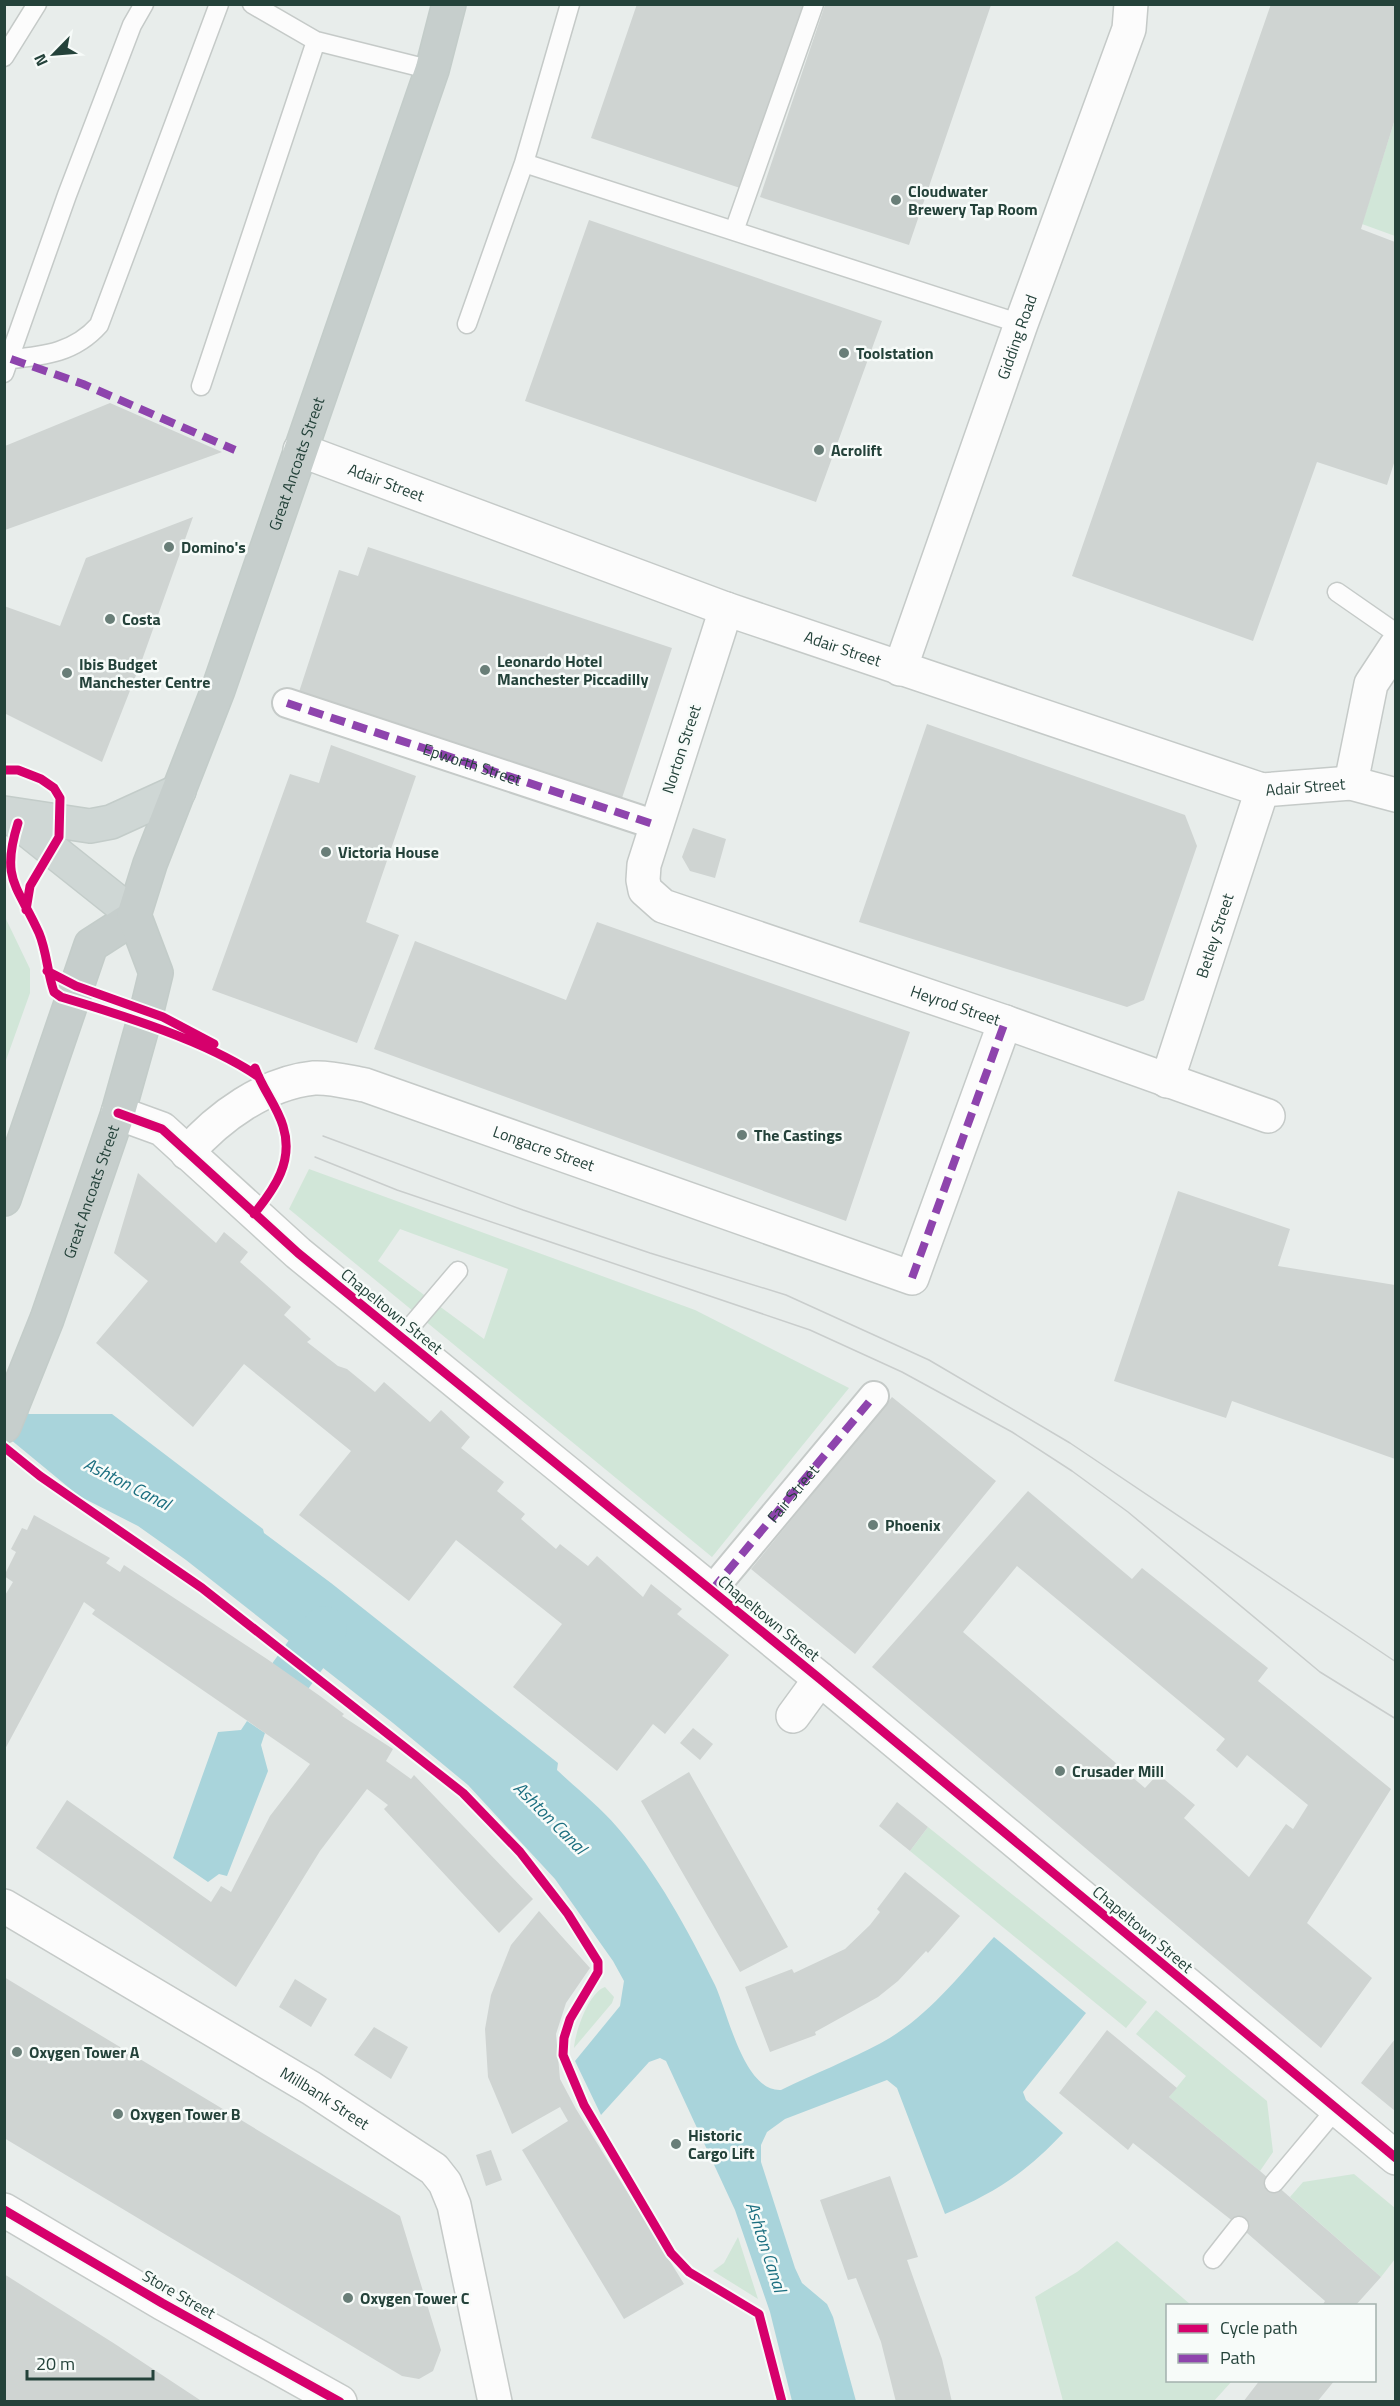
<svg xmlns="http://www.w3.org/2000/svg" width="1400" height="2406" viewBox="0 0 1400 2406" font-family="'Titillium Web',sans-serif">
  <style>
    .green { fill: #d1e6d8; fill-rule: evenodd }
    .water { fill: #a9d4db }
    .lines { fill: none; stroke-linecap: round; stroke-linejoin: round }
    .canal { stroke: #a9d4db; stroke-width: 44 }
    .building { fill: #cfd4d2; fill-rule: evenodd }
    .service-casing { stroke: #c5cac8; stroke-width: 21 }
    .pedestrian-casing { stroke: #c5cac8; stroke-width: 32 }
    .minor-casing { stroke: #c5cac8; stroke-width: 36 }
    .tertiary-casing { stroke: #c5cac8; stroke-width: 36 }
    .primary-casing { stroke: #c3ccc9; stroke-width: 36 }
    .trunk-casing { stroke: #c3ccc9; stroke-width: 36 }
    .service { stroke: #fcfcfc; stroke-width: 18 }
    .pedestrian { stroke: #fcfcfc; stroke-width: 28 }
    .minor { stroke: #fcfcfc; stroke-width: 33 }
    .tertiary { stroke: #fcfcfc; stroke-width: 33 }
    .primary { stroke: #cfd7d5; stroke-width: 33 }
    .trunk { stroke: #c6cecc; stroke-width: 33 }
    .tram { stroke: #c9cdcc; stroke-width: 1.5 }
    .quiet { stroke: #8e44ad; stroke-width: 8; stroke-dasharray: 15 8; stroke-linecap: butt }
    .cycleway-casing { stroke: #f7fbf9; stroke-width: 13 }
    .cycleway { stroke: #d6006c; stroke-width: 9 }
    .poi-dot { fill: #697e78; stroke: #f7fbf9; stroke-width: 2 }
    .labels { text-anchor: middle; stroke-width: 5; stroke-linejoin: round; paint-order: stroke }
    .poi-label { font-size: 16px; font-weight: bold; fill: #24423a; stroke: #f7fbf9; text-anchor: start }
    .street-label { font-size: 16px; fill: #24423a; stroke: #f7fbf9 }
    .water-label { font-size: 18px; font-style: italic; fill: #1c6f80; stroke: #f7fbf9 }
  </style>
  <rect width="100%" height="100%" fill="#e8edeb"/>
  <path class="green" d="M1395,119V236L1362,224Z
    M5,917L30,969V993L5,1063Z
    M309,1169L695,1310L849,1388L712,1557L289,1209ZM400,1229L508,1269L484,1339L378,1261Z
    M928,1827L1147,2002L1126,2028L910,1851Z
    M605,1987L614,1997L612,2003L574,2048C575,2032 589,1992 605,1987Z
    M1156,2010L1267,2101L1273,2152L1260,2171L1169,2097L1186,2076L1136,2034Z
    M1354,2174L1395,2208V2259L1381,2277L1290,2197L1303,2182Z
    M738,2237L758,2299L713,2271L724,2263Z
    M1117,2241L1191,2305L1168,2306V2380L1232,2381L1214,2401H1063L1035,2297L1077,2272Z"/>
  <path class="water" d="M4,1396L29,1414H112L263,1529L264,1533L331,1583L558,1763L557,1770C577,1789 599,1806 617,1827C657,1873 688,1930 715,1985C728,2013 744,2092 781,2090C814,2074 849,2060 881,2043C927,2018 960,1975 994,1937L1086,2013L1023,2092L1026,2100L1063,2133C1026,2173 994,2193 945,2214L897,2088L887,2080L785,2119L767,2132L761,2145V2162L795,2268L802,2283L827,2304L833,2317L856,2401H792L770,2312L735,2210L666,2061L660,2058L649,2062L601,2115L575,2061L620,2006L624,1981L613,1961L555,1879L468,1785L393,1723L186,1560L138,1526L79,1496L5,1435Z
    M247,1721L265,1733L261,1745L268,1771L227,1876L219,1874L208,1882L173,1858L218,1732L241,1730Z"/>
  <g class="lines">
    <path class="canal" d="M291,1675L325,1628"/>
  </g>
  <path class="building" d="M637,4H807L743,189L591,138Z
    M1271,4H1395V119L1361,229L1395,242V460L1387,485L1317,462L1253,641L1072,576Z
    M825,5H991L909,245L760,197Z
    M589,220L882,321L816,502L525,401Z
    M110,403L222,452L5,530V446Z
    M193,517L142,660L102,762L4,713V606L60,626L86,558Z
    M368,547L672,648L622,798L299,692L339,570L358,576Z
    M927,724L1185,815L1197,846L1144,1000L1127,1007L859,922Z
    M331,745L416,776L366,922L399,935L357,1043L212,990L290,774L319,783Z
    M693,828L726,839L715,878L690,871L682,857Z
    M597,922L910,1032L846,1221L374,1049L415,941L566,1000Z
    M138,1173L216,1243L224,1232L248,1252L240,1262L291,1307L284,1315L311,1339L307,1342L338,1366L347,1369L375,1392L384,1382L430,1422L441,1410L470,1437L461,1448L504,1482L497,1491L525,1514L521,1519L556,1549L560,1544L588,1566L597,1556L643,1597L651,1584L682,1609L677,1614L729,1655L665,1734L653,1724L617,1771L513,1687L562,1624L456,1540L409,1601L299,1515L351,1451L244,1364L193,1427L96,1343L148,1281L114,1253Z
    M1178,1191L1290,1229L1278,1266L1395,1285V1459L1232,1401L1226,1418L1114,1381Z
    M892,1397L996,1481L855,1654L751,1569Z
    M1028,1491L1132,1579L1142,1568L1268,1668L1258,1681L1391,1789L1307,1923L1372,1978L1321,2048L872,1667ZM1017,1566L1225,1739L1216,1750L1237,1768L1247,1755L1308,1805L1293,1829L1286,1824L1249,1877L1184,1818L1195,1805L1158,1774L1145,1788L963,1632Z
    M34,1515L110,1558L106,1563L120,1572L124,1565L267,1659L320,1696L344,1714L342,1716L393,1749L386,1761L411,1779L414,1775L533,1899L499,1933L384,1809L388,1805L367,1789L320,1851L236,1987L36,1848L67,1800L211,1902L221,1886L231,1892L270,1816L310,1764L92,1614L95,1610L84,1602L4,1751V1597L13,1582L4,1576L16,1552L11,1549L22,1528L27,1530Z
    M693,1728L713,1744L700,1760L680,1743Z
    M689,1772L788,1947L740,1972L641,1801Z
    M897,1802L928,1827L910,1851L879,1826Z
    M905,1872L960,1916L928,1953L926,1951L898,1981L878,1997L815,2032L816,2035L770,2052L745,1987L792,1969L794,1973L845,1949L870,1925L880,1912L877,1909Z
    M539,1911L590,1968L566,2003L556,2034L560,2079L576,2109L684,2284L624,2319L522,2150L568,2121L560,2107L512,2134L488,2077L485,2029L491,1995L511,1945Z
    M4,1977L400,2216L441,2350L433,2371L419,2379L402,2376L4,2138Z
    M295,1979L327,1999L311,2027L279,2007Z
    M374,2027L408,2047L391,2079L354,2055Z
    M1107,2030L1177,2088L1169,2097L1260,2171L1381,2277L1355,2306H1322L1325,2301L1239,2226L1133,2143L1128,2150L1059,2093Z
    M1395,2039V2111L1361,2083Z
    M491,2150L502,2180L486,2186L476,2155Z
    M890,2176L918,2257L907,2260L942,2359L952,2402H896L881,2342L856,2278L848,2280L820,2200Z
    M4,2274L115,2344L203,2402H4Z
    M1260,2380H1335L1317,2402H1243Z"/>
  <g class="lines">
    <defs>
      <path id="service" d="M252,4L316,41
        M4,57L37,4
        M524,163L1021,324
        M734,231L814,4
        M467,324L524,163L570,4
        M11,359C45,356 75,352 99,325L219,4
        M4,373L67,195L132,25L144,4
        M201,386L316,41L432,70
        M1337,592L1396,633
        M401,1338L458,1271
        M1274,2183L1336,2109
        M1213,2259L1239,2226"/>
      <g id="pedestrian">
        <path id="s1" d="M287,703L656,825"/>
        <path id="s2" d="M712,1590L874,1396"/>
      </g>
      <g id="minor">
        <path id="s3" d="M300,450L726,609L1262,790L1351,783L1396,795"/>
        <path id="s4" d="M726,609L644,865L643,880L645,890L663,906L1005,1022L1268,1116"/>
        <path id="s5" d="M900,669L1021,324L1129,29L1131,4"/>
        <path d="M1351,783L1371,684L1396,646"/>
        <path id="s6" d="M1167,1081L1262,790"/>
        <path d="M118,1113L162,1129L298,1253L820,1679L1396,2158"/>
        <path id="s7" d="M187,1153C218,1117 265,1083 314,1078C331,1077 348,1082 365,1085L912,1278L1005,1022"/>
        <path d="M793,1716L820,1679"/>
        <path id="s8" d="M4,1906L311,2088L434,2169L445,2183L454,2205L495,2402"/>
      </g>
      <path id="tertiary" d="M4,2210L162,2303L340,2402"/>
      <path id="primary" d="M4,813L90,826L111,822L179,791
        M11,817L134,915"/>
      <g id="trunk">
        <path d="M4,1199L91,945L133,918"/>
        <path id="s9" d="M4,1426L47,1319L118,1113L147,1010L156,973L134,915L150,864L218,690L432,70L449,4"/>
      </g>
    </defs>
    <use href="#service" class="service-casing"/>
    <use href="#pedestrian" class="pedestrian-casing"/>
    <use href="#minor" class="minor-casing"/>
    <use href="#tertiary" class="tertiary-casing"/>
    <use href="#primary" class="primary-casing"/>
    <use href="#trunk" class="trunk-casing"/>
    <use href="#service" class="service"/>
    <use href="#pedestrian" class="pedestrian"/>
    <use href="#minor" class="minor"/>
    <use href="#tertiary" class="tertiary"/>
    <use href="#primary" class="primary"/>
    <use href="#trunk" class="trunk"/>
    <path class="tram" d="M323,1136L523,1210L650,1253L786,1295L929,1360L1070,1443L1396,1662
      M315,1157L397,1190L810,1330L902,1372L1012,1432L1072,1471L1128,1512L1320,1672L1396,1719"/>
    <path class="quiet" d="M11,359L83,384L235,450
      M287,703L656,825
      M912,1278L1005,1022
      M712,1590L874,1396"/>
    <defs>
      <path id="cycleway" d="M4,770H18L41,779L54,788L60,798L59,837L30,886L26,910
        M18,823C0,880 18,886 39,933C47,952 47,972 54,992L61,997C122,1015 207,1041 259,1077
        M47,971L76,986L163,1017L214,1044
        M118,1113L162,1129L298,1253L820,1679L1396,2158
        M254,1214C275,1188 294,1161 283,1126C277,1106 262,1088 255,1068
        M4,1447L40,1476L202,1588L463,1793L520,1852L568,1914L598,1962V1972L570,2019L564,2038L563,2055L584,2105L671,2253L689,2272L759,2314L782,2402
        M4,2210L162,2303L340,2402"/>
    </defs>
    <use href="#cycleway" class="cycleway-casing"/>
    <use href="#cycleway" class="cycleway"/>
  </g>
  <g class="poi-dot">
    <circle cx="896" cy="200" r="6"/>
    <circle cx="844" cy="353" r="6"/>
    <circle cx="819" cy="450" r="6"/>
    <circle cx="169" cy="547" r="6"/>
    <circle cx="110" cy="619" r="6"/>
    <circle cx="485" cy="670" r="6"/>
    <circle cx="67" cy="673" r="6"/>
    <circle cx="326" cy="852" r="6"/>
    <circle cx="742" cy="1135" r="6"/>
    <circle cx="873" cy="1525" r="6"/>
    <circle cx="1060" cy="1771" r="6"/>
    <circle cx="17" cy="2052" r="6"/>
    <circle cx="118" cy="2114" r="6"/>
    <circle cx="676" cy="2144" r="6"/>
    <circle cx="348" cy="2298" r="6"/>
  </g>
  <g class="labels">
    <g class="poi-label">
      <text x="908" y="197">Cloudwater<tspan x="908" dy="18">Brewery Tap Room</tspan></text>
      <text x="856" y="359">Toolstation</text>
      <text x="831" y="456">Acrolift</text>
      <text x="181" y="553">Domino's</text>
      <text x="122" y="625">Costa</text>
      <text x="497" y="667">Leonardo Hotel<tspan x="497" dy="18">Manchester Piccadilly</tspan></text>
      <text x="79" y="670">Ibis Budget<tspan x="79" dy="18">Manchester Centre</tspan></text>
      <text x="338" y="858">Victoria House</text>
      <text x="754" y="1141">The Castings</text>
      <text x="885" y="1531">Phoenix</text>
      <text x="1072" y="1777">Crusader Mill</text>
      <text x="29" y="2058">Oxygen Tower A</text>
      <text x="130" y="2120">Oxygen Tower B</text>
      <text x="688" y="2141">Historic<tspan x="688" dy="18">Cargo Lift</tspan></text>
      <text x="360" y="2304">Oxygen Tower C</text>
    </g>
    <g class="street-label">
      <text dy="6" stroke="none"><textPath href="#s5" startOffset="352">Gidding Road</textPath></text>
      <text dy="6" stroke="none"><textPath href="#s9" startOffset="1020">Great Ancoats Street</textPath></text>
      <text dy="6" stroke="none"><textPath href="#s3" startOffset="92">Adair Street</textPath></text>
      <text dy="6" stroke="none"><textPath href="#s3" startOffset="578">Adair Street</textPath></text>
      <text transform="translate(681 749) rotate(-72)" y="6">Norton Street</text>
      <text dy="6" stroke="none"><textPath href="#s1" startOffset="195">Epworth Street</textPath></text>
      <text dy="6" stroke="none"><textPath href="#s3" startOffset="1064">Adair Street</textPath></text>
      <text dy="6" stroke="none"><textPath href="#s6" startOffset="153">Betley Street</textPath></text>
      <text dy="6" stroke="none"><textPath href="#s4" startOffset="627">Heyrod Street</textPath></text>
      <text dy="6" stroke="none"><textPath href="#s7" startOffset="392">Longacre Street</textPath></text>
      <text dy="6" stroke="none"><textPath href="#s9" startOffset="250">Great Ancoats Street</textPath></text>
      <text transform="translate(392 1311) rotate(39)" y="6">Chapeltown Street</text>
      <text dy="6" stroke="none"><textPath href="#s2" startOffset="126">Fair Street</textPath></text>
      <text transform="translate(769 1618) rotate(39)" y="6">Chapeltown Street</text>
      <text transform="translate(1143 1929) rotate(40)" y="6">Chapeltown Street</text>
      <text dy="6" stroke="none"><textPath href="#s8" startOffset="374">Millbank Street</textPath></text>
      <text transform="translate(179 2294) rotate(30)" y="6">Store Street</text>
    </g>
    <g class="water-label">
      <text transform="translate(127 1484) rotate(27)" y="6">Ashton Canal</text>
      <text transform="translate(550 1818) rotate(45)" y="6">Ashton Canal</text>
      <text transform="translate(766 2247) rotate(72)" y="6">Ashton Canal</text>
    </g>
  </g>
  <rect width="1400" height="2406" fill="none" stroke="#24423a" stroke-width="12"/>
  <rect x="1166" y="2304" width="210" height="78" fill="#f7fbf9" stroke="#a3b1ad" stroke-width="1.5"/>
  <rect x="1178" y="2324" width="30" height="9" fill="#d6006c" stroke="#a3b1ad" stroke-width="1.5"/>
  <text x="1220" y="2334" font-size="18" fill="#24423a">Cycle path</text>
  <rect x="1178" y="2354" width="30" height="9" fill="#8e44ad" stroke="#a3b1ad" stroke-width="1.5"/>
  <text x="1220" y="2364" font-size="18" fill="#24423a">Path</text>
  <g transform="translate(54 54) rotate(245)" stroke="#f7fbf9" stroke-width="4.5" paint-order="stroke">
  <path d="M0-4.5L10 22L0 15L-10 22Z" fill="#24423a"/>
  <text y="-9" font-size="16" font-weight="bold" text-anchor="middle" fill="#24423a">N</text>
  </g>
  <path d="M27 2370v9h126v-9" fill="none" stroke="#24423a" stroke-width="3"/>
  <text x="36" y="2370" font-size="18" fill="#24423a" stroke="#f7fbf9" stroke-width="4.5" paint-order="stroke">20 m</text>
</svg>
